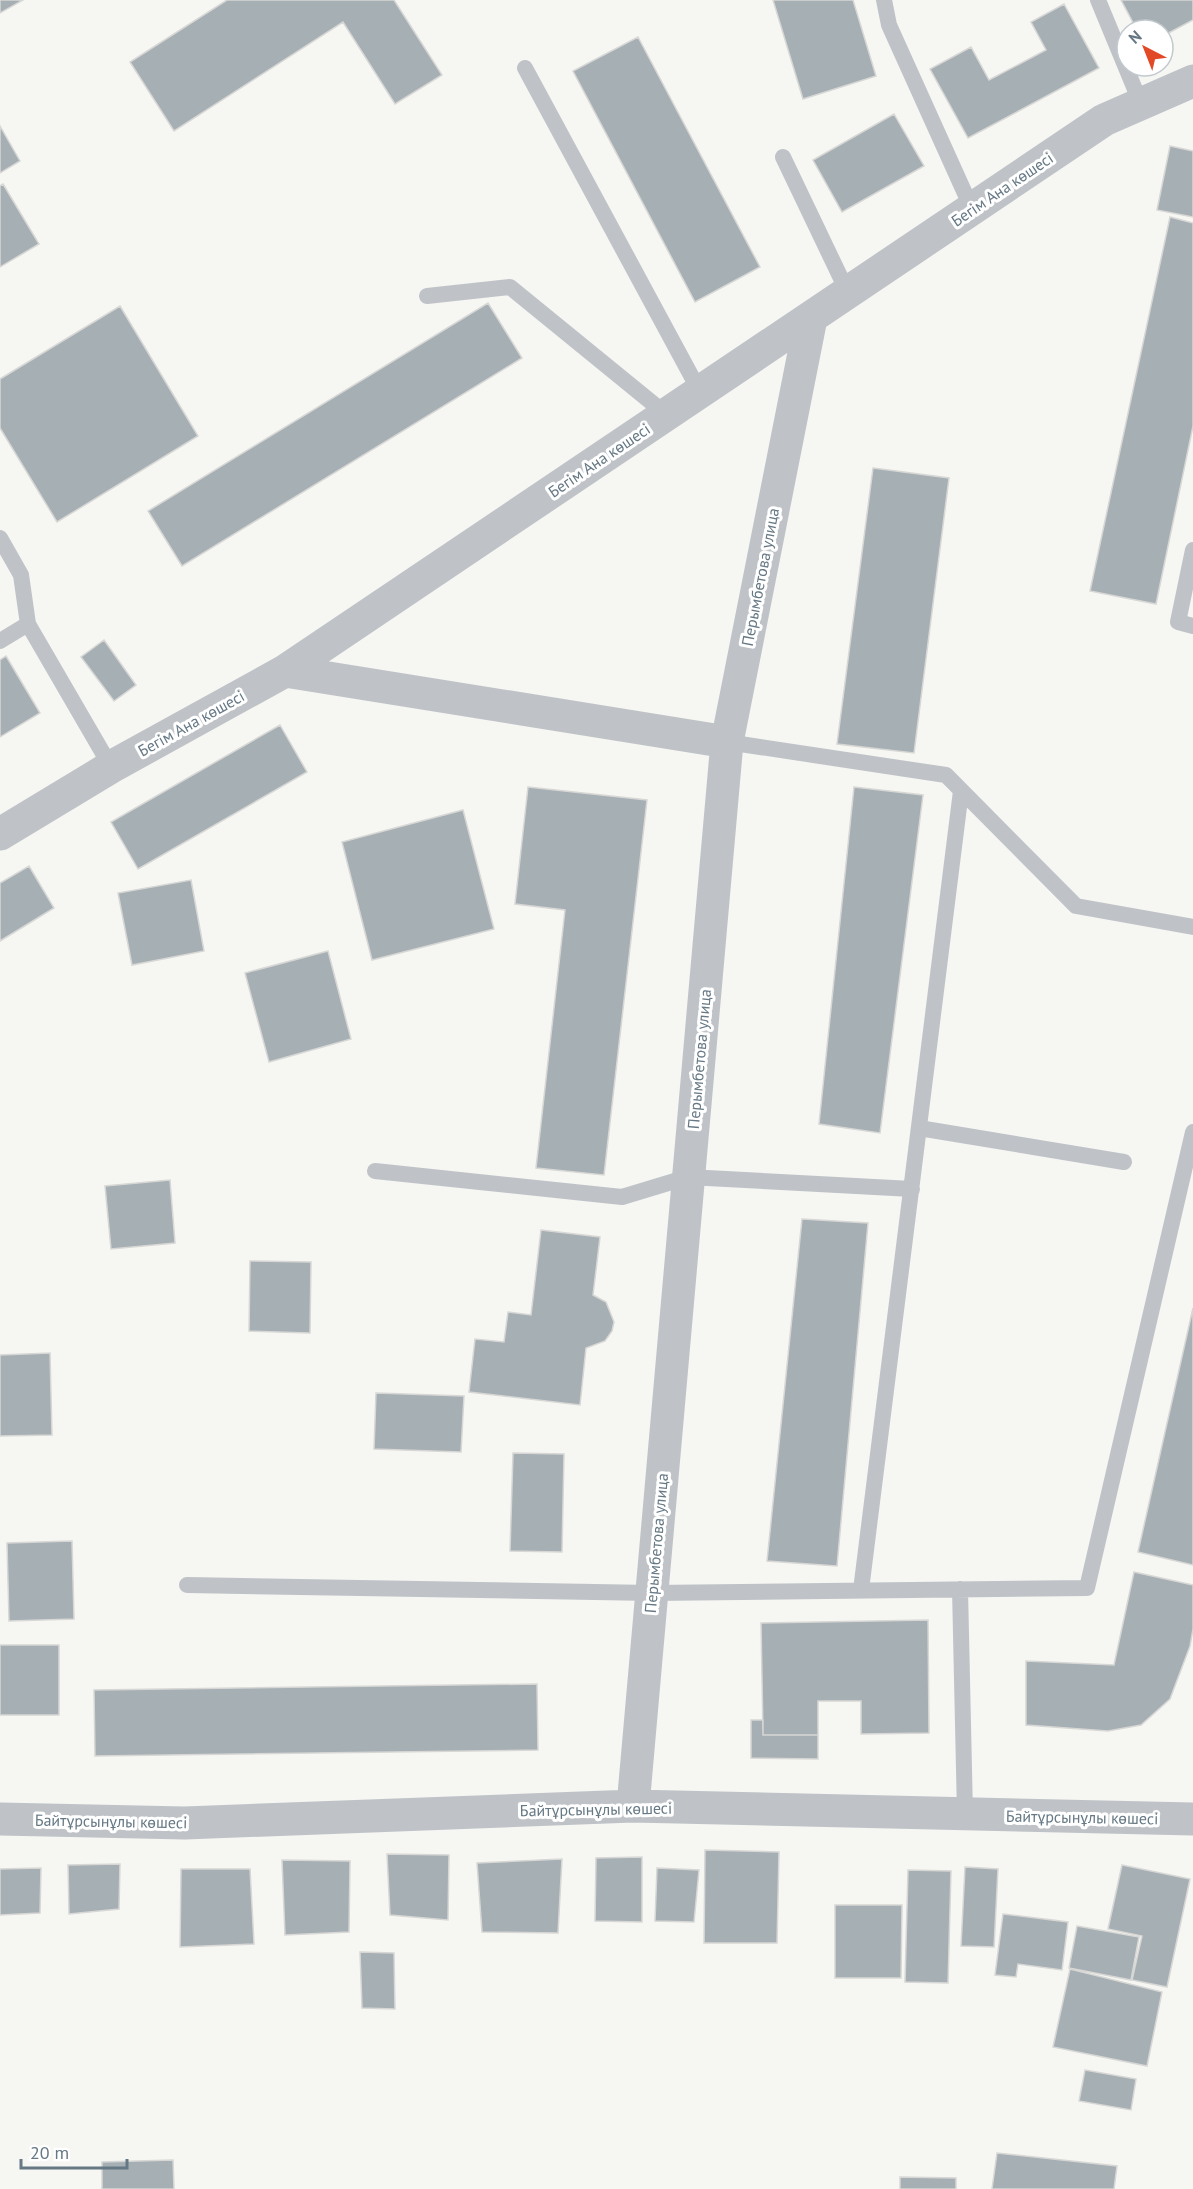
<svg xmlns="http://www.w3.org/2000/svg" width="1193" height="2189" viewBox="0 0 1193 2189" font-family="'PT Sans',sans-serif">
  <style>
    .building { fill: #a6afb4; stroke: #d7d7d5; stroke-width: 1.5 }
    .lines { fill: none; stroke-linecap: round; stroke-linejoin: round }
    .service { stroke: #bfc3c7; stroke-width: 16 }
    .minor { stroke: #bfc3c7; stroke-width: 33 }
    .labels { text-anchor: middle; stroke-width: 6; stroke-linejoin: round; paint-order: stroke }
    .street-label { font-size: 16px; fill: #657884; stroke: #fff }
  </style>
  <rect width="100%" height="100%" fill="#f6f6f3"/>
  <path class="building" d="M0,0H23L0,13Z
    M227,0H394L442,75L395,104L343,22L174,131L130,62Z
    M773,0H853L876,76L803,99Z
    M1121,0H1193V20L1163,36V30H1137Z
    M1064,4L1099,68L968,138L930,69L971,47L989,80L1046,50L1031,22Z
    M638,37L760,267L695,302L573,71Z
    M894,114L924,166L842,212L813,160Z
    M0,126L20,161L0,173Z
    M1170,146L1193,151V217L1157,210Z
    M3,184L39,244L0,267V186Z
    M1170,217L1193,223V426L1156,604L1090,591Z
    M488,303L522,358L182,566L148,511Z
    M120,306L198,436L57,522L0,428V379Z
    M873,468L949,478L914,753L837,744Z
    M104,640L136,685L114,701L81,657Z
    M6,656L40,713L0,737V660Z
    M280,725L307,772L138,869L111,822Z
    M528,787L647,800L604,1175L536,1168L565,910L515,904Z
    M854,787L923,795L880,1133L819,1124Z
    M463,810L494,929L372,960L342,842Z
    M29,866L54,908L0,941V883Z
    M191,880L204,951L132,965L118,893Z
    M328,951L351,1039L269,1062L245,973Z
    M170,1180L175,1243L111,1249L105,1186Z
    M802,1219L868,1223L837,1566L767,1561Z
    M541,1230L600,1237L593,1295L606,1302L614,1322L612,1331L605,1341L586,1348L580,1405L469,1392L475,1339L504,1342L508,1312L531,1315Z
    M250,1261L311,1262L310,1333L249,1331Z
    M1193,1308V1565L1138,1552Z
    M50,1353L52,1435L0,1436V1355Z
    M376,1393L464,1396L461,1452L374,1449Z
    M513,1453L564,1454L562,1552L510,1551Z
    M72,1541L74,1619L9,1621L7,1543Z
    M1134,1572L1193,1585V1629L1190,1646L1170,1699L1141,1725L1108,1731L1026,1725V1661L1114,1665Z
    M928,1620L929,1733L861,1734V1701H818V1735H763L761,1623Z
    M0,1645H59V1715H0Z
    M537,1684L538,1750L95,1756L94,1690Z
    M751,1720H763V1735H818V1759L751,1758Z
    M705,1850L779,1852L777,1943H704Z
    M387,1854L449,1855L448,1920L390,1915Z
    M642,1857V1922L595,1921L596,1858Z
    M562,1859L558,1933L482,1932L477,1863Z
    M282,1860L350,1861L349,1932L285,1935Z
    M120,1864L119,1909L69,1914L68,1865Z
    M1122,1865L1190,1879L1167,1987L1132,1980L1142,1936L1108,1929Z
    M965,1867L998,1869L994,1947L961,1946Z
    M41,1868L40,1913L0,1915V1869Z
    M657,1868L699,1870L694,1922L655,1921Z
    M181,1869H250L254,1944L180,1947Z
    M908,1870L951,1871L948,1983L905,1982Z
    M835,1905H902L901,1978H835Z
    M1003,1914L1068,1922L1062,1970L1018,1964L1016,1977L995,1975Z
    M1077,1926L1139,1937L1131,1980L1069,1968Z
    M360,1952L394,1953L395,2009L362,2008Z
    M1070,1969L1162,1992L1147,2066L1053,2047Z
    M1085,2070L1136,2079L1131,2110L1079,2101Z
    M997,2153L1117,2166L1114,2189H992Z
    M173,2160L174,2189H102V2162Z
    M900,2177L956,2178V2189H900Z"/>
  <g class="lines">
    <path class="service" d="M884,0L889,25L972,209
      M1098,0L1141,104
      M525,68L700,392
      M783,157L848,293
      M427,296L510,287L667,415
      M0,538L21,575L28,624L111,767
      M1193,550L1178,622L1193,626
      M0,641L28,624
      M727,742L946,775L1076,906L1193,927
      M919,1128L1124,1162
      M375,1171L622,1197L688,1177L912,1189
      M187,1585L652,1593L1087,1588L1193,1132
      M960,1589L965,1814
      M861,1590L961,791"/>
    <path class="minor" d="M285,671L727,742
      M0,834L111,767L285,671L1104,120L1193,81
      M633,1806L727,742L811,318
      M0,1819L185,1823L633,1806L1193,1819"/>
  </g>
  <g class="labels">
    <g class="street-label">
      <text transform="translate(1002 189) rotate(-34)" y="6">Бегім Ана көшесі</text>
      <text transform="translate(599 460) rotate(-34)" y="6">Бегім Ана көшесі</text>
      <text transform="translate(760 577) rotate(-79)" y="6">Перымбетова улица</text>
      <text transform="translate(191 723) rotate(-29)" y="6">Бегім Ана көшесі</text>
      <text transform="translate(699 1059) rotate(-85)" y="6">Перымбетова улица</text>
      <text transform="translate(656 1543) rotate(-85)" y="6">Перымбетова улица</text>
      <text transform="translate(596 1809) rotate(-1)" y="6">Байтұрсынұлы көшесі</text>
      <text transform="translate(1082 1817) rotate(1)" y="6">Байтұрсынұлы көшесі</text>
      <text transform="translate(111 1821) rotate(1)" y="6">Байтұрсынұлы көшесі</text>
    </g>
  </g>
  <g transform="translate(1145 48) rotate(318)"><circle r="28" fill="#ffffff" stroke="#c1c9ce" stroke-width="1.5"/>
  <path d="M0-4.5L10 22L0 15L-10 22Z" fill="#e24926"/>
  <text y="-9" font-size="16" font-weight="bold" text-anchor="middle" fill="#657884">N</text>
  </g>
  <path d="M21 2159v9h106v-9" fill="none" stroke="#657884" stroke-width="3"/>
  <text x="30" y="2159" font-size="18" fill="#657884" stroke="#ffffff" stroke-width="4.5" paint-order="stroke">20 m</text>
</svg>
